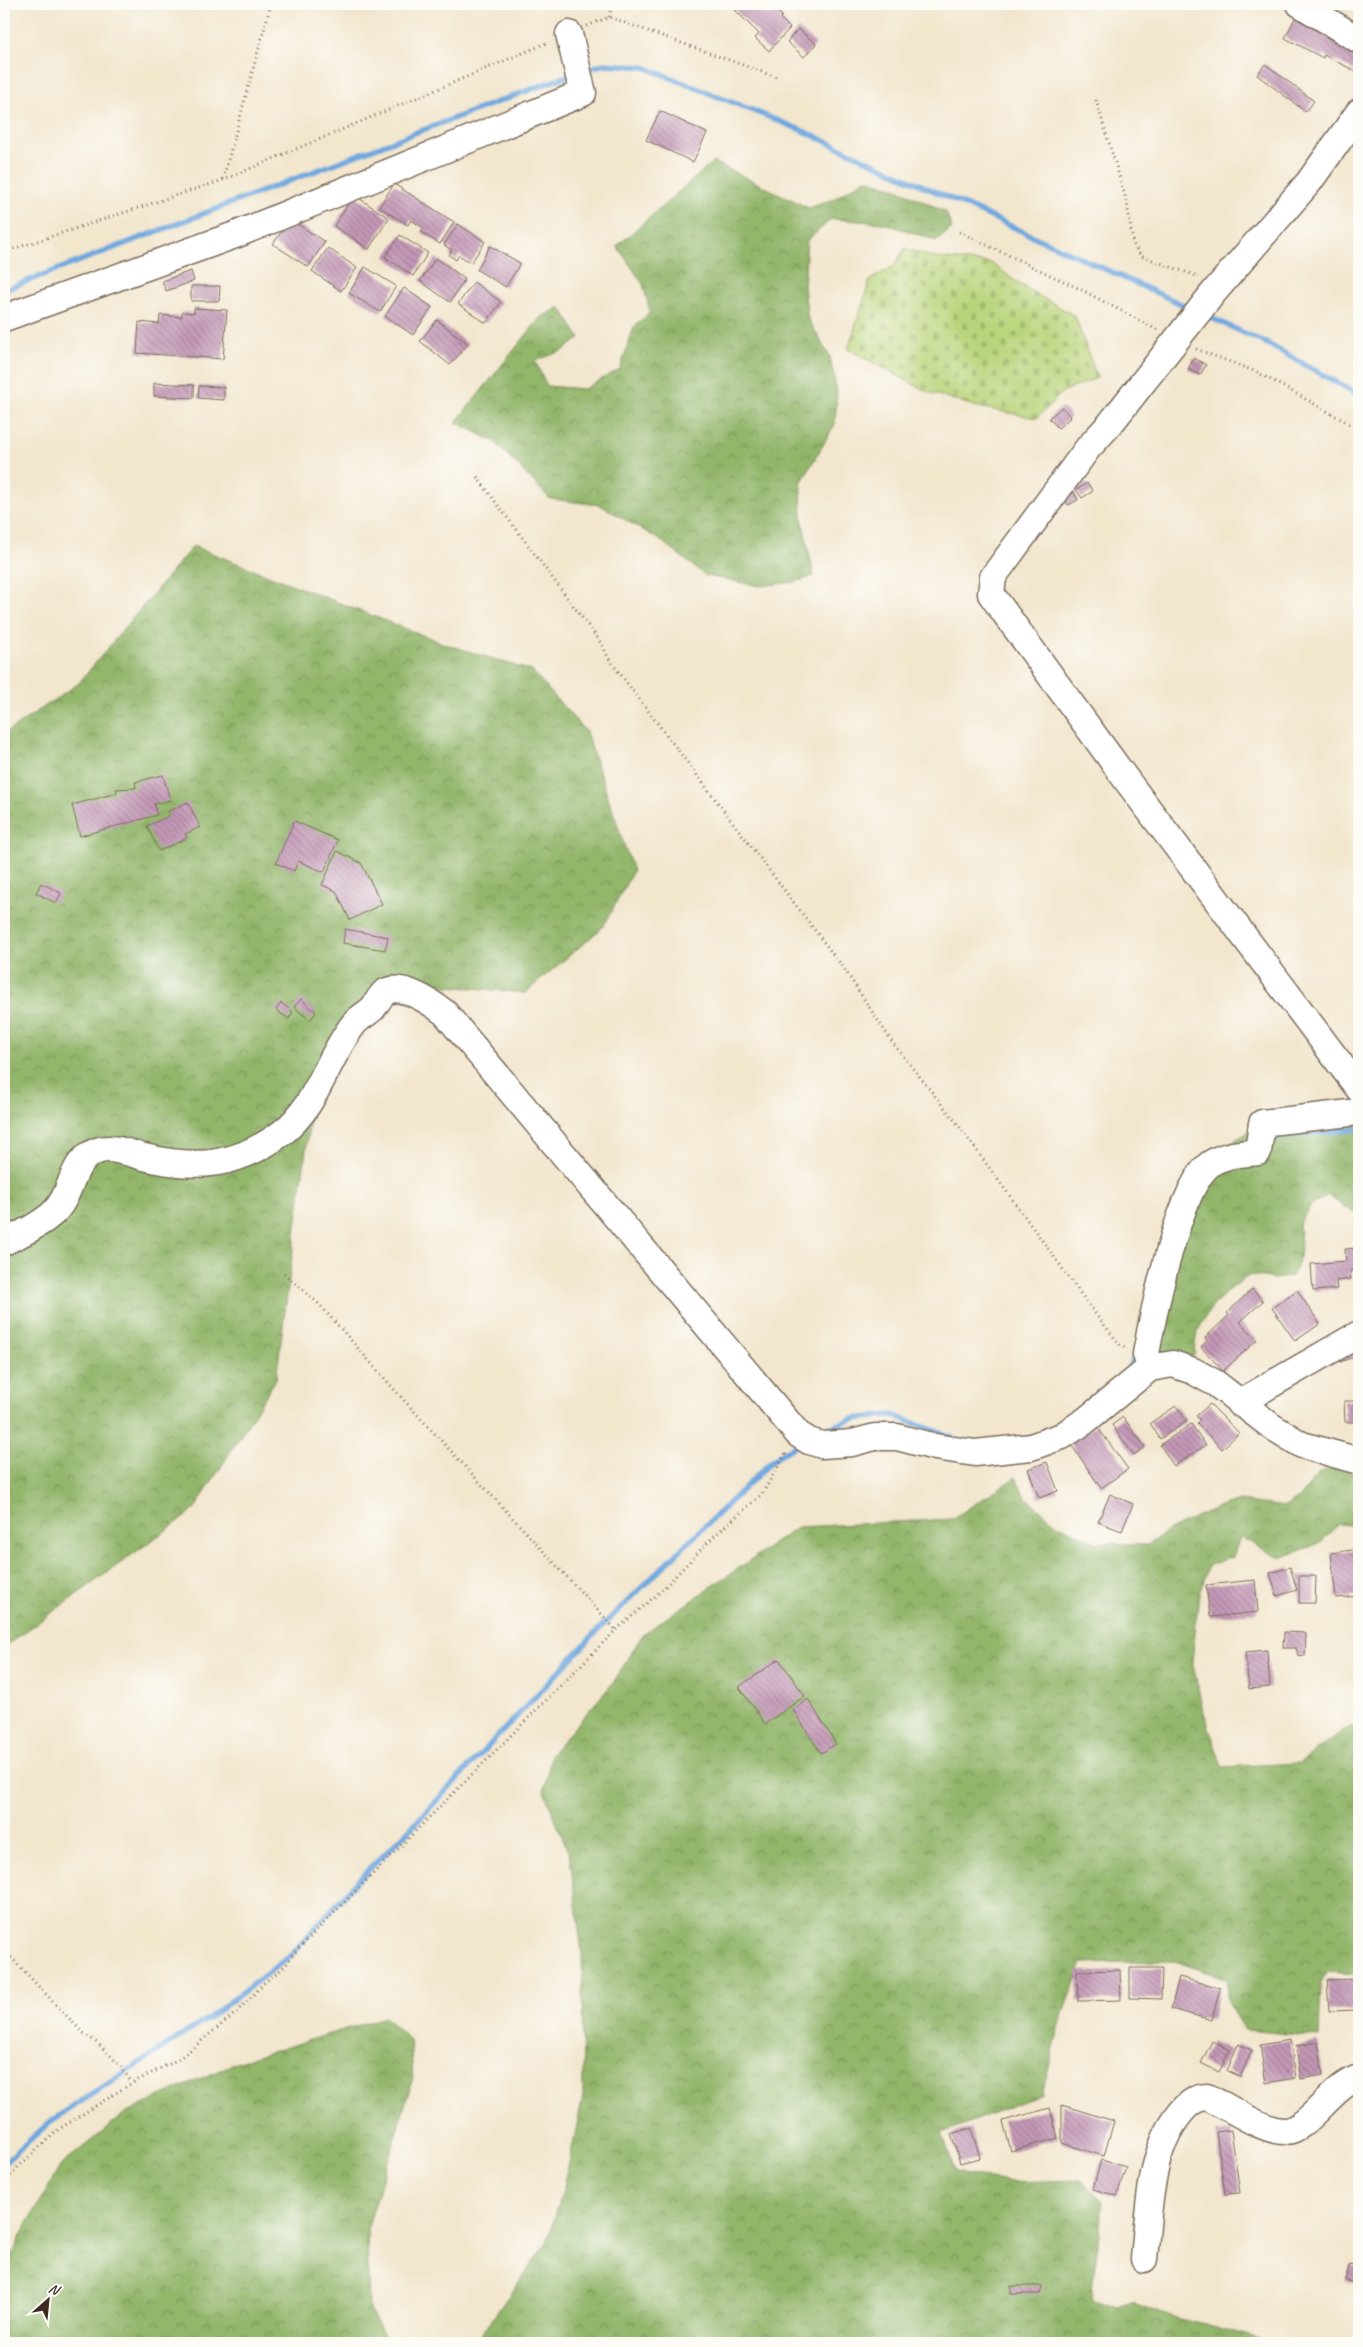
<svg xmlns="http://www.w3.org/2000/svg" width="1363" height="2347" viewBox="0 0 1363 2347" font-family="Caveat,sans-serif">
  <style>
    .forest { fill: url(#forest-crowns); stroke: #667044 }
    .cemetery { fill: url(#cemetery-stones); stroke: #7a7f4c }
    .lines { fill: none; stroke-linecap: round; stroke-linejoin: round }
    .stream { stroke: #6fa7de; stroke-width: 5.5 }
    .building { fill: url(#building-back-hatch) }
    .minor-casing { stroke: #7b6c5b; stroke-width: 29 }
    .path { stroke: #7b6c5b; stroke-width: 3; stroke-dasharray: 1 4; stroke-linecap: butt }
    .minor { stroke: #fff; stroke-width: 26 }
  </style>
  <defs>
    <pattern id="forest-crowns" width="20" height="18" patternUnits="userSpaceOnUse" patternTransform="scale(1.25)"><rect width="20" height="18" fill="#92b66a"/><path d="M2 6a3 3 0 1 1 6 0M12 15a3 3 0 1 1 6 0" fill="none" stroke="#789457"/></pattern>
    <pattern id="cemetery-stones" width="16" height="16" patternUnits="userSpaceOnUse" patternTransform="scale(1.25)"><rect width="16" height="16" fill="#b9d47a"/><path d="M2 7V4a2 2 0 0 1 4 0v3zM10 15v-3a2 2 0 0 1 4 0v3z" fill="#a0b669"/></pattern>
    <pattern id="building-back-hatch" width="6" height="6" patternUnits="userSpaceOnUse" patternTransform="scale(1.25)"><rect width="6" height="6" fill="#c398b7"/><path d="M-1 5l2 2M0 0l6 6M5-1l2 2" fill="none" stroke="#a07c94"/></pattern>
  </defs>
  <rect width="100%" height="100%" fill="#fdfcf7"/>
  <filter id="ink" filterUnits="userSpaceOnUse"><feTurbulence type="fractalNoise" baseFrequency=".02" numOctaves="2"/><feDisplacementMap in="SourceGraphic" scale="10" xChannelSelector="R" yChannelSelector="G"/><feConvolveMatrix kernelMatrix="1 2 1 2 8 2 1 2 1" color-interpolation-filters="sRGB"/></filter>
  <filter id="wash" filterUnits="userSpaceOnUse"><feTurbulence type="fractalNoise" baseFrequency=".0096" numOctaves="4" result="noise"/><feDisplacementMap in="SourceGraphic" scale="20" xChannelSelector="R" yChannelSelector="G"/><feGaussianBlur stdDeviation="1.12" result="paint"/><feColorMatrix in="noise" values="0 0 0 0 0 0 0 0 0 0 0 0 0 0 0 0 0 1.4 0 .05"/><feComposite in="paint" operator="in"/></filter>
  <g filter="url(#wash)">
    <rect width="100%" height="100%" fill="#f2e6cd"/>
    <path class="forest" d="M713,162L809,208L832,200L866,179L895,188L946,212L952,228L937,241L884,223L832,219L807,240L804,288L808,319L830,357L837,391L835,424L801,483L802,518L814,576L796,582L759,586L706,576L660,540L600,505L550,499L495,442L456,422L540,318L560,307L580,338L564,350L535,361L547,386L584,389L620,369L634,327L650,312L643,284L617,246Z
      M193,546L445,644L532,671L586,732L633,871L603,927L525,993L416,983L371,1013L313,1097L276,1379L194,1510L4,1647V734L78,684Z
      M1359,1119V1214L1344,1207L1328,1195L1311,1205L1299,1223L1301,1243L1298,1264L1291,1276L1275,1279L1250,1275C1222,1293 1193,1320 1194,1356L1154,1360L1175,1263L1216,1152L1255,1128Z
      M1336,1467L1359,1476V1526L1338,1524L1320,1543L1280,1558L1240,1537L1233,1557L1209,1565L1199,1594L1192,1661L1202,1706L1222,1767L1299,1763L1344,1730L1359,1723V1974L1328,1972L1321,1982L1319,2037L1245,2030L1227,2001V1979L1175,1961L1082,1963L1063,2013L1042,2094L942,2133L956,2173L1008,2182L1081,2180L1103,2201L1091,2298L1118,2307L1131,2302L1171,2317L1204,2324L1274,2343H475L547,2242L564,2187L583,2096L582,1953L570,1857L544,1791L551,1754L613,1683L643,1634L798,1527L952,1519L1016,1477L1025,1497L1057,1524L1095,1542L1147,1545L1171,1529L1211,1510L1239,1501L1285,1507L1300,1497L1319,1473Z
      M385,2017L410,2040L413,2078L367,2230L369,2310L389,2343H4V2279L19,2239L61,2165L125,2113L235,2063Z"/>
    <path class="cemetery" d="M905,248L935,258L991,263L1021,285L1075,316L1097,378L1064,391L1037,418L978,407L928,392L848,349L870,280L894,266Z"/>
    <g class="lines">
      <path class="stream" d="M584,70L605,64L644,67L801,130L1192,309
        M415,133L572,74
        M4,290L417,132
        M1205,315L1266,343L1359,395
        M1268,1138L1359,1129
        M1127,1374L1136,1352
        M816,1433L852,1419L892,1415L952,1437
        M4,2163L51,2121L210,2017L290,1956L359,1879L410,1829L600,1628L773,1460L799,1443"/>
    </g>
    <g id="blocks">
      <path class="building" d="M741,4H769L782,16L780,18L790,28L769,51L755,38L759,34L735,10Z
        M1296,16L1335,36L1332,40L1359,55V73L1324,55L1323,58L1285,38Z
        M798,29L816,44L804,57L787,42Z
        M1265,64L1314,101L1306,112L1257,75Z
        M660,111L707,133L693,162L646,140Z
        M394,184L454,222L440,244L421,232L424,228L411,220L408,225L379,207Z
        M354,195L389,218L369,249L334,226Z
        M290,219L325,242L308,267L273,244Z
        M458,224L485,242L471,263L459,255L456,260L449,255L452,250L444,245Z
        M400,235L428,253L413,276L385,257Z
        M490,246L520,263L506,287L477,270Z
        M328,248L357,268L341,291L312,271Z
        M436,258L465,279L450,302L420,281Z
        M365,267L396,286L380,312L349,293Z
        M191,271L194,281L166,291L162,281Z
        M474,282L501,302L486,323L458,304Z
        M191,286H220L219,301H191Z
        M404,288L432,307L413,335L385,316Z
        M194,308L227,310L223,359L137,353L139,322L159,324L160,315L182,317V312L194,313Z
        M437,320L468,344L450,365L420,341Z
        M1194,358L1206,365L1200,375L1188,369Z
        M154,383L194,385V398L154,396Z
        M199,386L224,387V400L198,398Z
        M1062,407L1071,417L1058,428L1049,418Z
        M1087,483L1093,491L1082,498L1076,490Z
        M1074,492L1078,500L1068,505L1064,497Z
        M163,775L170,800L154,804L157,815L80,836L72,805L117,793L116,789L136,788L135,782Z
        M188,802L200,827L185,834L187,838L159,851L147,826L169,816L167,812Z
        M294,821L338,840L324,872L298,861L294,871L276,863Z
        M337,851L361,863L382,904L350,920L336,891L322,885Z
        M41,883L61,893L56,903L36,893Z
        M345,929L388,937L385,950L343,943Z
        M301,999L316,1012L310,1020L294,1007Z
        M281,1003L293,1012L289,1019L276,1010Z
        M1359,1248V1270L1350,1271L1351,1279L1336,1281L1337,1289L1313,1291L1311,1264L1346,1261L1345,1249Z
        M1252,1289L1263,1301L1240,1322L1257,1340L1223,1371L1201,1347L1207,1341L1205,1338L1229,1315L1227,1313Z
        M1297,1290L1320,1324L1295,1341L1272,1308Z
        M1353,1348L1356,1356L1340,1362L1337,1354Z
        M1344,1401H1359V1434H1355V1422H1345Z
        M1210,1404L1239,1433L1222,1449L1197,1423L1200,1420L1196,1416Z
        M1176,1406L1187,1421L1160,1439L1150,1423Z
        M1123,1417L1145,1447L1134,1455L1112,1425Z
        M1191,1424L1206,1445L1174,1466L1160,1445Z
        M1096,1425L1128,1469L1101,1488L1070,1443Z
        M1047,1462L1058,1491L1039,1498L1028,1469Z
        M1110,1494L1133,1504L1122,1531L1098,1522Z
        M1359,1549V1596L1336,1598L1331,1553Z
        M1290,1567L1297,1590L1277,1596L1270,1573Z
        M1299,1576H1316L1315,1603H1299Z
        M1255,1580L1258,1612L1210,1617L1206,1585Z
        M1284,1632L1306,1633L1305,1656L1298,1655L1296,1648H1283Z
        M1267,1650L1270,1687L1249,1689L1245,1652Z
        M779,1659L805,1696L765,1724L739,1687Z
        M808,1699L836,1744L821,1753L793,1710Z
        M1130,1968H1162L1161,1999L1130,1998Z
        M1120,1970L1121,2000L1078,2001L1077,1971Z
        M1179,1977L1220,1988L1212,2020L1171,2009Z
        M1359,1979V2010L1329,2011L1327,1980Z
        M1290,2040L1296,2078L1266,2083L1260,2045Z
        M1212,2041L1230,2050L1219,2072L1201,2063Z
        M1318,2042L1323,2075L1301,2079L1296,2046Z
        M1238,2044L1252,2050L1240,2077L1227,2071Z
        M1062,2105L1114,2121L1104,2156L1062,2143Z
        M1050,2108L1058,2138L1011,2151L1003,2121Z
        M971,2128L980,2158L960,2163L951,2134Z
        M1231,2130L1240,2193L1225,2194L1216,2132Z
        M1101,2160L1126,2167L1117,2196L1093,2189Z
        M1350,2265L1359,2269L1357,2284L1345,2280Z
        M1011,2286H1042L1040,2294H1011Z"/>
    </g>
  </g>
  <g filter="url(#ink)">
    <use href="#blocks" fill-opacity="0" stroke="#7b6c5b" stroke-width="1"/>
    <g class="lines">
      <defs>
        <path id="minor" d="M1300,4L1359,40
          M1359,112L1309,182L1214,292L1110,424L1088,448L993,577L991,594L1128,782L1359,1089
          M4,318L235,235L583,93L569,34
          M4,1242C21,1234 38,1226 52,1214C75,1194 68,1159 100,1150C113,1146 131,1154 144,1157C197,1170 239,1166 283,1132C317,1106 327,1058 353,1025C358,1018 367,1014 373,1008C377,1003 380,996 384,993C400,981 432,1003 445,1013L798,1434L809,1441L822,1445L852,1443L875,1437H897L935,1447L975,1453L1031,1447L1062,1436L1085,1421L1150,1368L1173,1364L1193,1371L1215,1383L1271,1426L1302,1445L1359,1461
          M1150,1368L1146,1354C1153,1314 1179,1187 1210,1164C1224,1154 1241,1154 1258,1152L1262,1123L1359,1112
          M1239,1403L1359,1334
          M1144,2259C1149,2209 1149,2145 1186,2107C1191,2102 1197,2097 1206,2097C1210,2097 1215,2102 1219,2103C1237,2112 1266,2132 1286,2131C1309,2130 1332,2085 1359,2078"/>
      </defs>
      <use href="#minor" class="minor-casing"/>
      <path class="path" d="M609,17L612,4
        M587,26L609,17L779,78
        M1096,100L1127,202L1133,244L1141,256L1199,277
        M223,179L271,4
        M959,232L1082,290L1157,330
        M4,252L223,180L549,42
        M1196,349L1257,372L1359,429
        M477,477L601,643L611,662L845,970L892,1042L959,1126L1094,1312L1121,1346L1126,1347
        M284,1273L320,1305L400,1396L616,1630
        M4,1950L82,2032C103,2046 119,2063 132,2083
        M4,2183L17,2168L59,2129L132,2083L179,2059L238,2011L264,1983L285,1966L293,1954L616,1630L661,1591L714,1536L762,1494L786,1453"/>
      <use href="#minor" class="minor"/>
    </g>
  </g>
  <rect width="1363" height="2347" fill="none" stroke="#fdfcf7" stroke-width="20"/>
  <g transform="translate(48 2300) rotate(27)" stroke="#fdfcf7" stroke-width="4" paint-order="stroke">
  <path d="M0-4L9 19L0 12L-9 19Z" fill="#3b2a1e"/>
  <text y="-8" font-size="14" font-weight="bold" text-anchor="middle" fill="#3b2a1e">N</text>
  </g>
</svg>
